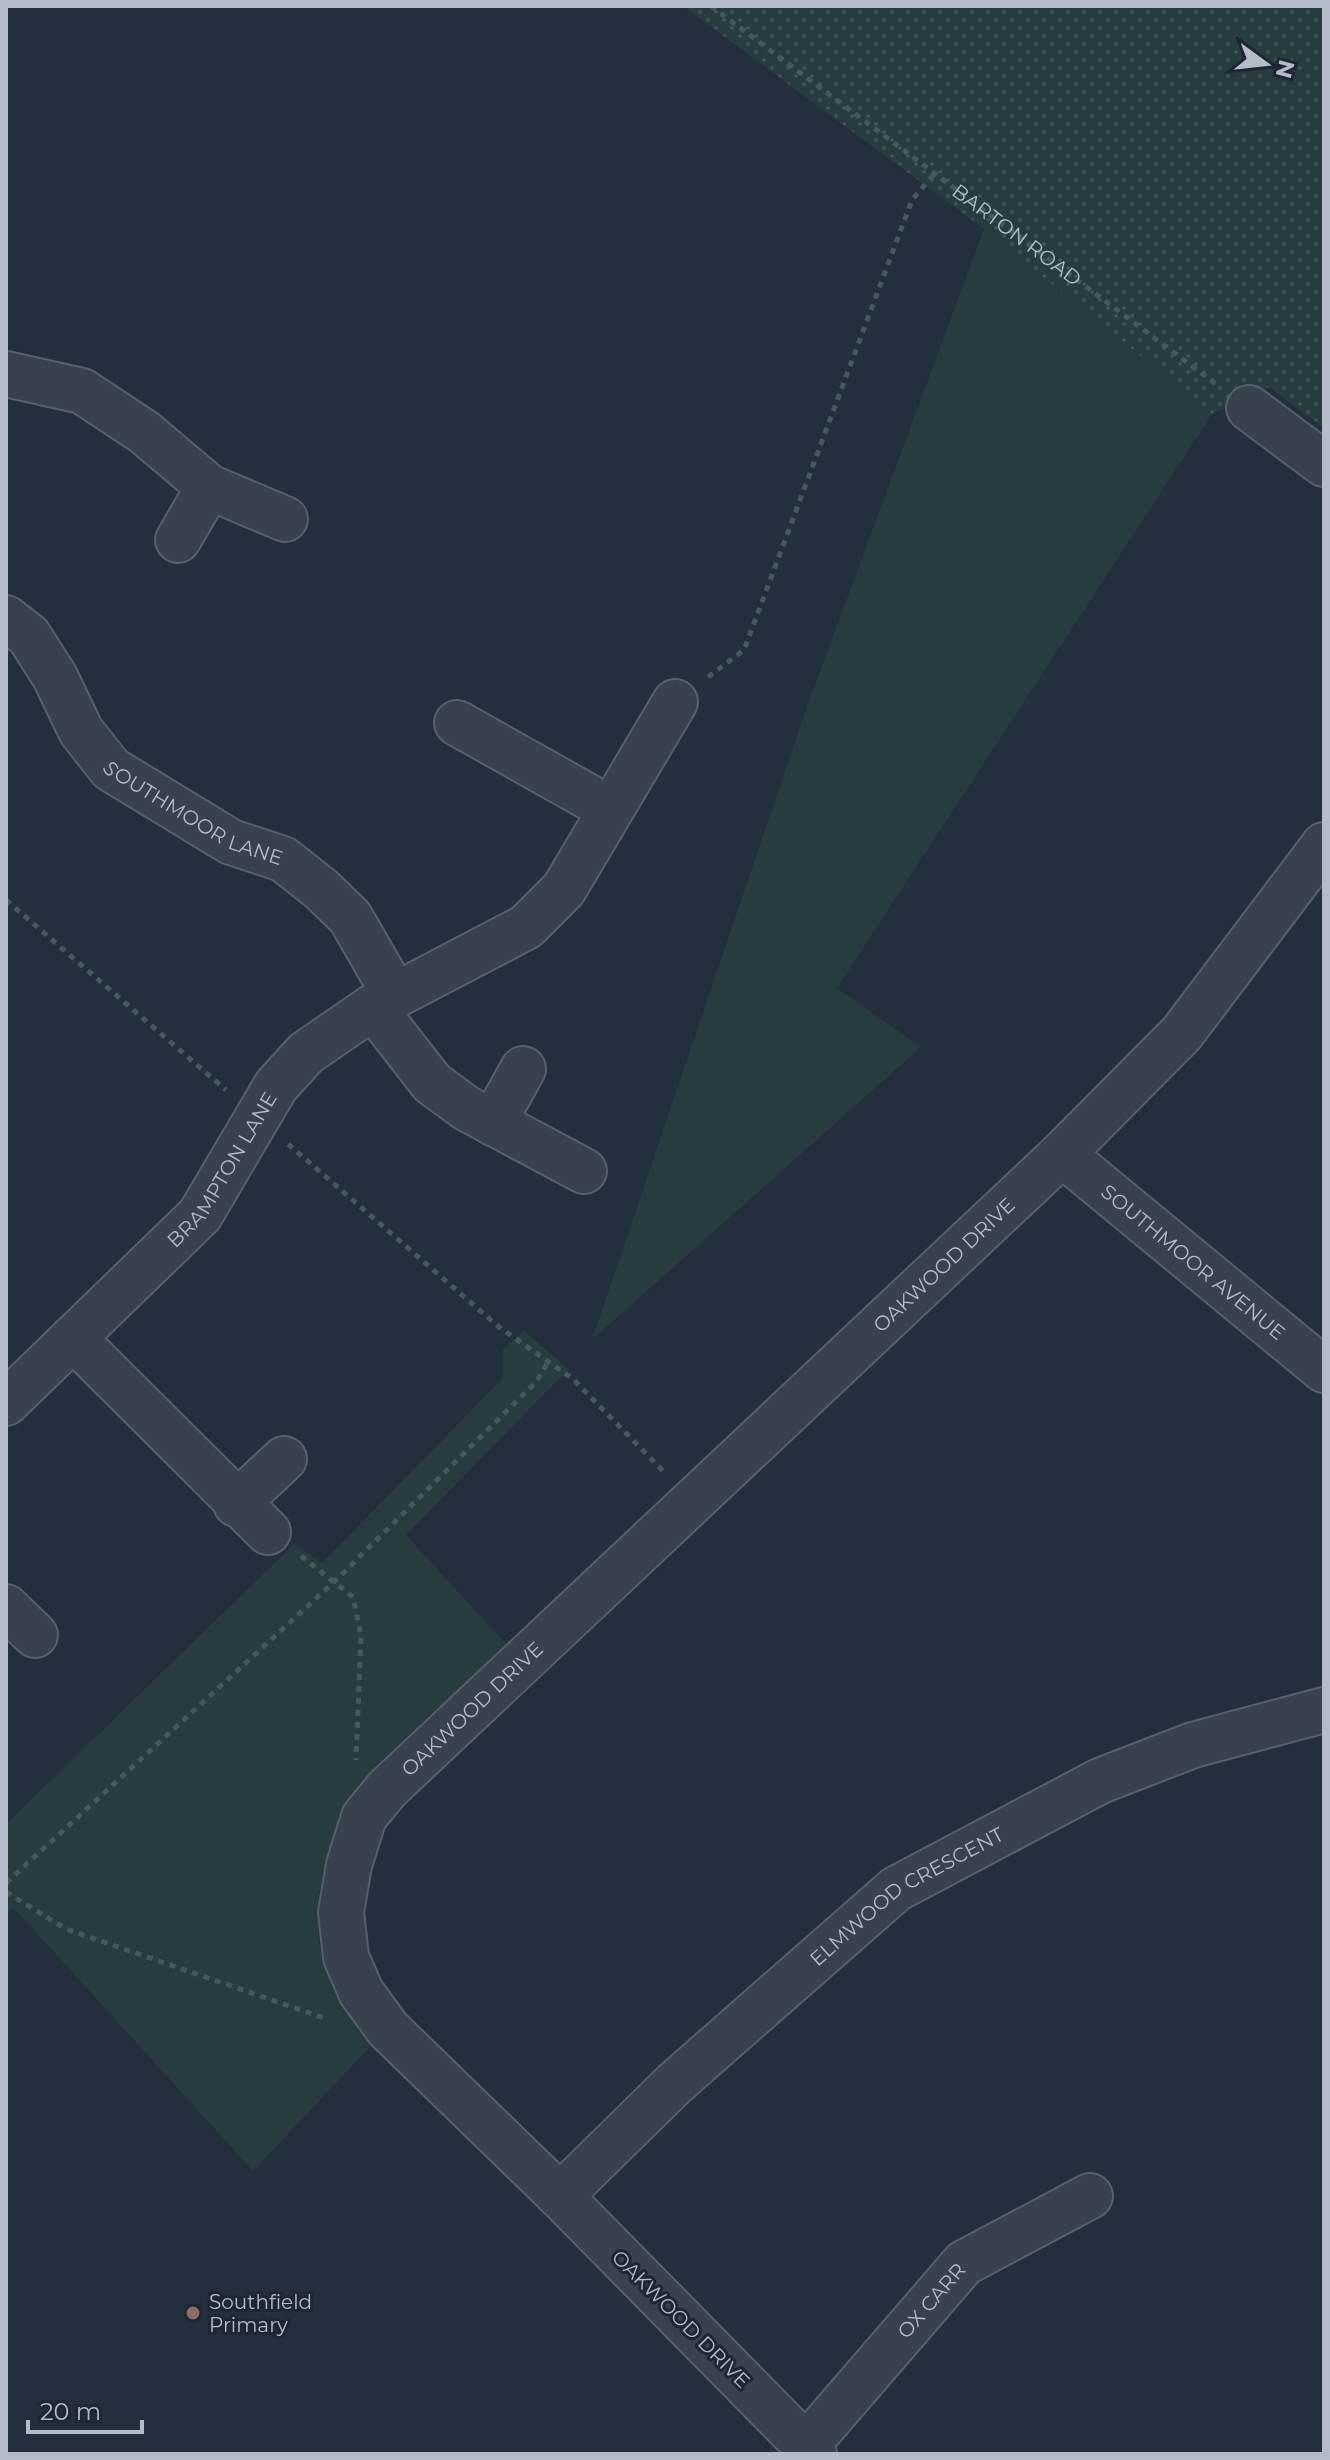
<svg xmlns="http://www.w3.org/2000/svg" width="1330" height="2460" viewBox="0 0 1330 2460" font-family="Montserrat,sans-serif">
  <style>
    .grass { fill: #263c3f }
    .park { fill: url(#park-dots) }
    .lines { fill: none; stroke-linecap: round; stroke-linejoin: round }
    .minor-casing { stroke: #565f6c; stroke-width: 48 }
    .path { stroke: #44595c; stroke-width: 5; stroke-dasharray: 6 6; stroke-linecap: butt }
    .minor { stroke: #38414e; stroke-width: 44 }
    .education-dot { fill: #8d6e63; stroke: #1d2633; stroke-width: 3 }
    .labels { text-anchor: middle; stroke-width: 6; stroke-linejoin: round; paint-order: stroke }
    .street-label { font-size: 20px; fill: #b4bcc9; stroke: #1d2633 }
    .poi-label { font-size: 20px; fill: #b4bcc9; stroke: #1d2633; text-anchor: start }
  </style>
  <defs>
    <pattern id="park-dots" width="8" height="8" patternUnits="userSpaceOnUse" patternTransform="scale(2)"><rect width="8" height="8" fill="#263c3f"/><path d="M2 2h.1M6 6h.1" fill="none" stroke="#435659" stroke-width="1.8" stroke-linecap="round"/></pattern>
  </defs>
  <rect width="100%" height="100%" fill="#242f3e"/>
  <path class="grass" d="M984,229L1212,414L837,988L921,1047L592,1340L805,712Z
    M524,1331L569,1369L406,1535L507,1645L378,1763L344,1808L328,1854L317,1902L319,1944L332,1987L371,2046L253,2171L14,1908L6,1914V1824L294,1544L322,1563L502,1379L503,1349Z"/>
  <path class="park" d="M683,6H1324V428L1269,387L1212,414L984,229Z"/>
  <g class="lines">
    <defs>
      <g id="minor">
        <path d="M6,374L82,391L144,432L209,487L285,519"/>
        <path d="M1249,408L1324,464"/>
        <path d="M178,540L209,487"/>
        <path id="s2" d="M6,618L29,636L55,677L81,731L111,769L231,842L283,859L321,889L350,917L395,995"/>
        <path d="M457,723L610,809"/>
        <path d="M373,1007L432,1083L466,1108L584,1171"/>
        <path d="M493,1123L523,1069"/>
        <path id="s3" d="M1062,1154L1324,1370"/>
        <path d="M73,1338L268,1532"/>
        <path id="s4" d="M6,1403L200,1215L276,1086L306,1053L373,1007L526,927L564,889L675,702"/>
        <path d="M236,1504L284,1459"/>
        <path d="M6,1607L35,1635"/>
        <path id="s5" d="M560,2196L675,2083L896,1889L1100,1781L1193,1745L1324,1710"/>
        <path id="s6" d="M806,2446L964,2263L1090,2196"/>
        <path id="s7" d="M814,2454L560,2196L388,2029L361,1992L346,1957L341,1912L349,1865L364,1817L387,1789L1062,1154L1182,1033L1324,845"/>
      </g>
    </defs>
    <use href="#minor" class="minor-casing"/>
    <g class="path">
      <path id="s1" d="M711,6L1216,384"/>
      <path d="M708,677L744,650L912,200L935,173"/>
      <path d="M6,900L226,1090"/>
      <path d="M288,1144L499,1327L573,1379L665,1473"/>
      <path d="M301,1556L353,1597L361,1635L356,1760"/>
      <path d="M6,1883L335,1581L536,1382L548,1362"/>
      <path d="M6,1892L66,1929L327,2019"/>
    </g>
    <use href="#minor" class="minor"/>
  </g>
  <circle class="education-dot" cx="193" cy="2313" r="8"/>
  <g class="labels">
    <g class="street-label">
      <text dy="7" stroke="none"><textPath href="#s1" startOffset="382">BARTON ROAD</textPath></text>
      <text dy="7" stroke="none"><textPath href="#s2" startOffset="280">SOUTHMOOR LANE</textPath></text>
      <text dy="7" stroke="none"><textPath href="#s4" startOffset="320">BRAMPTON LANE</textPath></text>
      <text dy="7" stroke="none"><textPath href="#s3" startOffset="170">SOUTHMOOR AVENUE</textPath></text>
      <text dy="7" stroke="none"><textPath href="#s7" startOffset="1630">OAKWOOD DRIVE</textPath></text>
      <text dy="7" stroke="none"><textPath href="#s7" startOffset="982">OAKWOOD DRIVE</textPath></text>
      <text dy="7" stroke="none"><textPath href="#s5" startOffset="460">ELMWOOD CRESCENT</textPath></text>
      <text dy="7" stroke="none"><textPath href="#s6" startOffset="192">OX CARR</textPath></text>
      <text transform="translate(681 2319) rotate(45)" y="7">OAKWOOD DRIVE</text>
    </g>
    <g class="poi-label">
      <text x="209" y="2309">Southfield<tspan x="209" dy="23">Primary</tspan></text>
    </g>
  </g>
  <rect width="1330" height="2460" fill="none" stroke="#b4bcc9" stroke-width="16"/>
  <g transform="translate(1266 64) rotate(105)" stroke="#1d2633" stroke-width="6" paint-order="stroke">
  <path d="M0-6L14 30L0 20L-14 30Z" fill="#b4bcc9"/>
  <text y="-12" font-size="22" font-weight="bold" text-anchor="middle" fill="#b4bcc9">N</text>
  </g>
  <path d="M28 2420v12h114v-12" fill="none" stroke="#b4bcc9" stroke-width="4"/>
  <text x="40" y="2420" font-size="24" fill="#b4bcc9" stroke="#1d2633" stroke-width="6" paint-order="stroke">20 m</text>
</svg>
